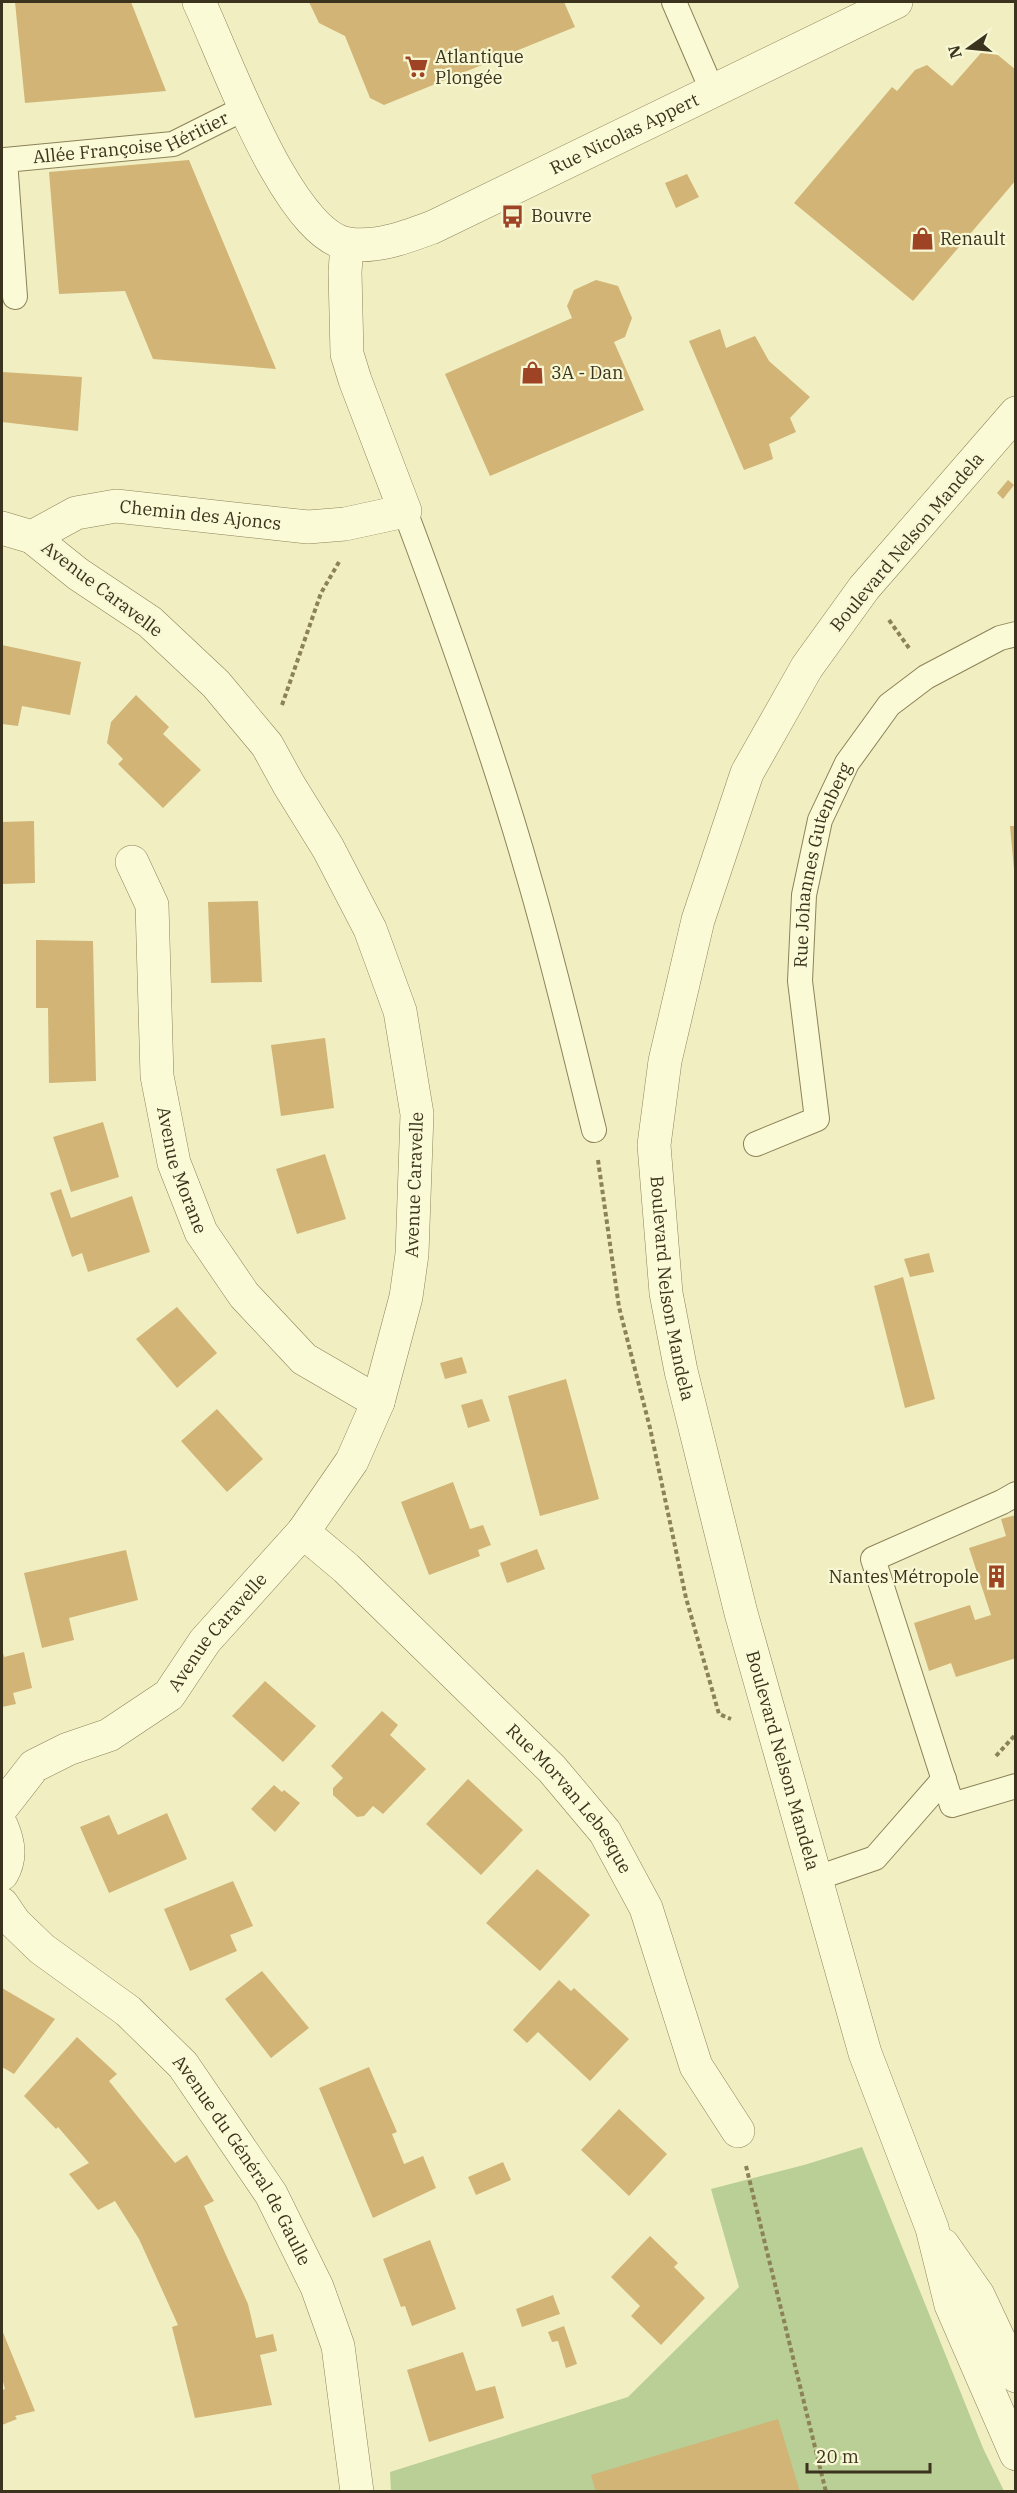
<svg xmlns="http://www.w3.org/2000/svg" width="1017" height="2493" viewBox="0 0 1017 2493" font-family="'IBM Plex Serif',serif">
  <style>
    .green { fill: #b9cf96 }
    .building { fill: #d1b476 }
    .lines { fill: none; stroke-linecap: round; stroke-linejoin: round }
    .service-casing { stroke: #8c8258; stroke-width: 26 }
    .minor-casing { stroke: #8c8258; stroke-width: 34 }
    .tertiary-casing { stroke: #8c8258; stroke-width: 34 }
    .path { stroke: #8c8258; stroke-width: 4; stroke-dasharray: 4.5 3; stroke-linecap: butt }
    .service { stroke: #fbfad6; stroke-width: 24 }
    .minor { stroke: #fbfad6; stroke-width: 33 }
    .tertiary { stroke: #fbfad6; stroke-width: 33 }
    .labels { text-anchor: middle; stroke-width: 4.5; stroke-linejoin: round; paint-order: stroke }
    .poi-label { font-size: 18px; fill: #3b331d; stroke: #f7f7d3; text-anchor: start }
    .street-label { font-size: 18px; fill: #3b331d; stroke: #f7f7d3 }
  </style>
  <rect width="100%" height="100%" fill="#f1efc2"/>
  <path class="green" d="M862,2147L983,2448L1004,2491L391,2492L390,2472L628,2397L739,2287L711,2189L804,2165Z"/>
  <path class="building" d="M15,2H131L166,91L25,103Z
    M309,2H564L575,27L384,105L370,98L345,36L319,23Z
    M987,46L1016,70V180L913,301L794,203L892,87L897,91L915,70L927,65L952,86Z
    M189,160L276,369L153,359L125,291L59,294L49,172Z
    M687,174L699,197L676,208L665,183Z
    M596,280L618,286L632,318L625,337L614,342L644,410L490,476L445,374L572,318L567,306L574,290Z
    M720,329L726,348L755,336L769,361L810,397L790,418L796,432L769,444L773,459L744,470L689,341Z
    M2,372L82,377L78,431L2,422Z
    M1008,480L1014,485L1003,499L997,493Z
    M2,645L81,662L70,715L22,706L18,726L2,724Z
    M136,695L169,727L163,734L201,770L163,808L118,764L123,759L107,743L111,722Z
    M34,821L35,883L2,884V822Z
    M1010,826H1016V869H1014Z
    M258,901L262,982L211,983L208,902Z
    M36,940L93,941L96,1081L49,1083L48,1008H36Z
    M325,1038L334,1108L281,1116L271,1045Z
    M103,1122L119,1177L71,1192L53,1137Z
    M325,1154L346,1219L297,1234L276,1169Z
    M61,1189L71,1218L132,1196L150,1252L88,1272L82,1253L72,1257L50,1193Z
    M929,1253L934,1272L910,1277L904,1259Z
    M903,1277L935,1399L905,1408L874,1286Z
    M177,1307L217,1353L177,1388L136,1339Z
    M462,1357L467,1373L445,1379L440,1363Z
    M566,1379L599,1499L540,1516L508,1396Z
    M482,1399L490,1421L468,1428L461,1405Z
    M217,1409L263,1459L227,1492L181,1441Z
    M453,1482L470,1529L483,1525L491,1545L478,1550L480,1556L429,1575L401,1502Z
    M1016,1515V1658L956,1677L951,1663L929,1671L914,1623L970,1605L975,1620L991,1615L969,1548L1006,1536L1001,1519Z
    M537,1549L545,1569L507,1583L500,1563Z
    M126,1550L138,1600L69,1618L74,1640L42,1648L24,1573Z
    M2,1649L4,1657L24,1652L32,1688L13,1693L16,1704L2,1707Z
    M265,1681L316,1726L283,1762L232,1716Z
    M382,1711L398,1725L390,1735L426,1769L383,1814L373,1806L364,1816L357,1817L333,1795V1788L343,1778L331,1766Z
    M468,1779L523,1830L481,1875L426,1824Z
    M274,1785L282,1792L284,1790L300,1803L275,1832L251,1809Z
    M167,1813L187,1859L109,1893L80,1827L109,1815L118,1835Z
    M537,1869L590,1915L540,1971L486,1923Z
    M233,1881L253,1926L230,1935L237,1951L190,1971L164,1909Z
    M262,1971L309,2028L271,2058L225,1999Z
    M559,1980L571,1991L574,1988L629,2039L590,2081L538,2032L527,2043L513,2030Z
    M2,1988L55,2019L14,2074L2,2067Z
    M77,2037L117,2074L109,2081L175,2163L187,2155L214,2201L204,2206L248,2304L256,2338L273,2334L277,2351L260,2355L272,2405L195,2418L172,2327L178,2325L139,2239L115,2201L98,2210L69,2174L89,2163L58,2127L56,2129L24,2096Z
    M369,2067L397,2132L392,2134L404,2164L423,2156L436,2188L373,2218L319,2088Z
    M619,2109L667,2154L629,2196L581,2150Z
    M503,2162L511,2180L476,2195L468,2177Z
    M650,2236L678,2263L674,2267L705,2298L661,2345L631,2316L640,2306L611,2277Z
    M430,2240L456,2309L412,2326L405,2306L401,2307L383,2259Z
    M553,2295L560,2314L522,2327L516,2309Z
    M564,2326L577,2364L566,2368L558,2341L552,2342L548,2332Z
    M2,2330L35,2411L15,2416L17,2419L2,2425V2390L5,2389L2,2378Z
    M463,2352L476,2391L495,2386L504,2418L429,2442L407,2370Z
    M778,2419L800,2492H596L591,2475Z"/>
  <g class="lines">
    <defs>
      <g id="service">
        <path d="M674,2L712,90"/>
        <path id="s1" d="M15,297L5,160L173,144L247,107"/>
        <path d="M405,511C450,631 493,751 528,874C553,959 573,1045 594,1130"/>
        <path id="s2" d="M756,1144L817,1119L800,981L804,895L820,820L847,763L889,705L926,677L1000,638L1016,634"/>
        <path d="M1016,1494L1002,1502L873,1559L952,1805L1016,1786"/>
        <path d="M817,1878L875,1858L944,1779"/>
      </g>
      <g id="minor">
        <path id="s3" d="M199,2C224,54 288,237 349,244C378,248 406,237 433,227L896,2"/>
        <path id="s4" d="M2,528L32,537L76,513L116,506L308,527L345,524L405,511L355,380L347,354L345,272L347,245"/>
        <path id="s5" d="M132,862L152,905L157,1076L174,1163L201,1232L244,1295L304,1359L378,1402"/>
        <path id="s6" d="M303,1532L346,1568L552,1769L605,1832L646,1908L696,2066L738,2131"/>
        <path id="s7" d="M2,1807L34,1766L68,1749L109,1735L169,1695L205,1641L303,1532L352,1461L378,1402L406,1297L412,1254L417,1114L400,1011L370,929L328,848L289,785L267,745L216,684L150,622L78,574L32,537"/>
        <path d="M2,1827C9,1844 11,1858 2,1874"/>
        <path id="s8" d="M2,1904L15,1923L42,1949L128,2011L183,2065L271,2194L317,2287L338,2346L357,2492"/>
      </g>
      <g id="tertiary">
        <path id="s9" d="M1016,413L864,588L807,667L747,773L698,920L665,1061L654,1145L666,1293L681,1371L741,1613L865,2053L932,2228L951,2305L1016,2454"/>
        <path d="M943,2245L978,2295L1016,2376"/>
      </g>
    </defs>
    <use href="#service" class="service-casing"/>
    <use href="#minor" class="minor-casing"/>
    <use href="#tertiary" class="tertiary-casing"/>
    <path class="path" d="M889,620L909,648
      M282,705L321,593L339,562
      M598,1160L619,1307L650,1428L686,1598L719,1714L731,1719
      M996,1756L1016,1734
      M746,2166L826,2492"/>
    <use href="#service" class="service"/>
    <use href="#minor" class="minor"/>
    <use href="#tertiary" class="tertiary"/>
  </g>
  <defs>
    <symbol id="supermarket-bare" viewBox="-9 -9 18 18"><path d="M-6-5.5h2.5l.6 2H6L4.5 2H-2.5L-4.4-4H-6ZM-1.5 3.2a1.3 1.3 0 1 0 .1 0ZM3 3.2a1.3 1.3 0 1 0 .1 0Z" fill="#9e4425" stroke="#f7f7d3" stroke-width="2.5" paint-order="stroke"/></symbol>
    <symbol id="bus-bare" viewBox="-9 -9 18 18"><path d="M-5-6H5V4H4V6H2V4H-2V6H-4V4H-5ZM-3.5-4V0h7V-4ZM-3.5 1.2v1.5H-2V1.2ZM2 1.2v1.5H3.5V1.2Z" fill="#9e4425" stroke="#f7f7d3" stroke-width="2.5" paint-order="stroke"/></symbol>
    <symbol id="shop-bare" viewBox="-9 -9 18 18"><path d="M-5-2.5h2.3a2.7 3.5 0 0 1 5.4 0H5L5.5 6h-11ZM-1.5-2.5h3a1.5 2.3 0 0 0-3 0Z" fill="#9e4425" stroke="#f7f7d3" stroke-width="2.5" paint-order="stroke"/></symbol>
    <symbol id="building-bare" viewBox="-9 -9 18 18"><path d="M-4-6H4V6H1V3H-1V6H-4ZM-2.5-4.3h1.7v1.8h-1.7ZM.8-4.3h1.7v1.8H.8ZM-2.5-1h1.7V.8h-1.7ZM.8-1h1.7V.8H.8Z" fill="#9e4425" stroke="#f7f7d3" stroke-width="2.5" paint-order="stroke"/></symbol>
  </defs>
  <g fill-rule="evenodd">
    <use href="#supermarket-bare" x="400" y="50" width="33" height="33"/>
    <use href="#bus-bare" x="496" y="200" width="33" height="33"/>
    <use href="#shop-bare" x="906" y="222" width="33" height="33"/>
    <use href="#shop-bare" x="516" y="356" width="33" height="33"/>
    <use href="#building-bare" x="980" y="1560" width="33" height="33"/>
  </g>
  <g class="labels">
    <g class="poi-label">
      <text x="435" y="63">Atlantique<tspan x="435" dy="21">Plongée</tspan></text>
      <text x="531" y="222">Bouvre</text>
      <text x="940" y="245">Renault</text>
      <text x="551" y="379">3A - Dan</text>
      <text x="979" y="1583" text-anchor="end">Nantes Métropole</text>
    </g>
    <g class="street-label">
      <text dy="6" stroke="none"><textPath href="#s3" startOffset="591">Rue Nicolas Appert</textPath></text>
      <text dy="6" stroke="none"><textPath href="#s1" startOffset="266">Allée Françoise Héritier</textPath></text>
      <text dy="6" stroke="none"><textPath href="#s4" startOffset="207">Chemin des Ajoncs</textPath></text>
      <text transform="translate(907 542) rotate(-50)" y="6">Boulevard Nelson Mandela</text>
      <text transform="translate(102 589) rotate(37)" y="6">Avenue Caravelle</text>
      <text dy="6" stroke="none"><textPath href="#s2" startOffset="324">Rue Johannes Gutenberg</textPath></text>
      <text dy="6" stroke="none"><textPath href="#s5" startOffset="316">Avenue Morane</textPath></text>
      <text dy="6" stroke="none"><textPath href="#s7" startOffset="789">Avenue Caravelle</textPath></text>
      <text dy="6" stroke="none"><textPath href="#s9" startOffset="980">Boulevard Nelson Mandela</textPath></text>
      <text dy="6" stroke="none"><textPath href="#s7" startOffset="285">Avenue Caravelle</textPath></text>
      <text dy="6" stroke="none"><textPath href="#s9" startOffset="1466">Boulevard Nelson Mandela</textPath></text>
      <text dy="6" stroke="none"><textPath href="#s6" startOffset="378">Rue Morvan Lebesque</textPath></text>
      <text dy="6" stroke="none"><textPath href="#s8" startOffset="356">Avenue du Général de Gaulle</textPath></text>
    </g>
  </g>
  <rect width="1017" height="2493" fill="none" stroke="#3b331d" stroke-width="6"/>
  <g transform="translate(969 48) rotate(255)" stroke="#f7f7d3" stroke-width="4.5" paint-order="stroke">
  <path d="M0-4.5L10 22L0 15L-10 22Z" fill="#3b331d"/>
  <text y="-9" font-size="16" font-weight="bold" text-anchor="middle" fill="#3b331d">N</text>
  </g>
  <path d="M807 2463v9h123v-9" fill="none" stroke="#3b331d" stroke-width="3"/>
  <text x="816" y="2463" font-size="18" fill="#3b331d" stroke="#f7f7d3" stroke-width="4.5" paint-order="stroke">20 m</text>
</svg>
